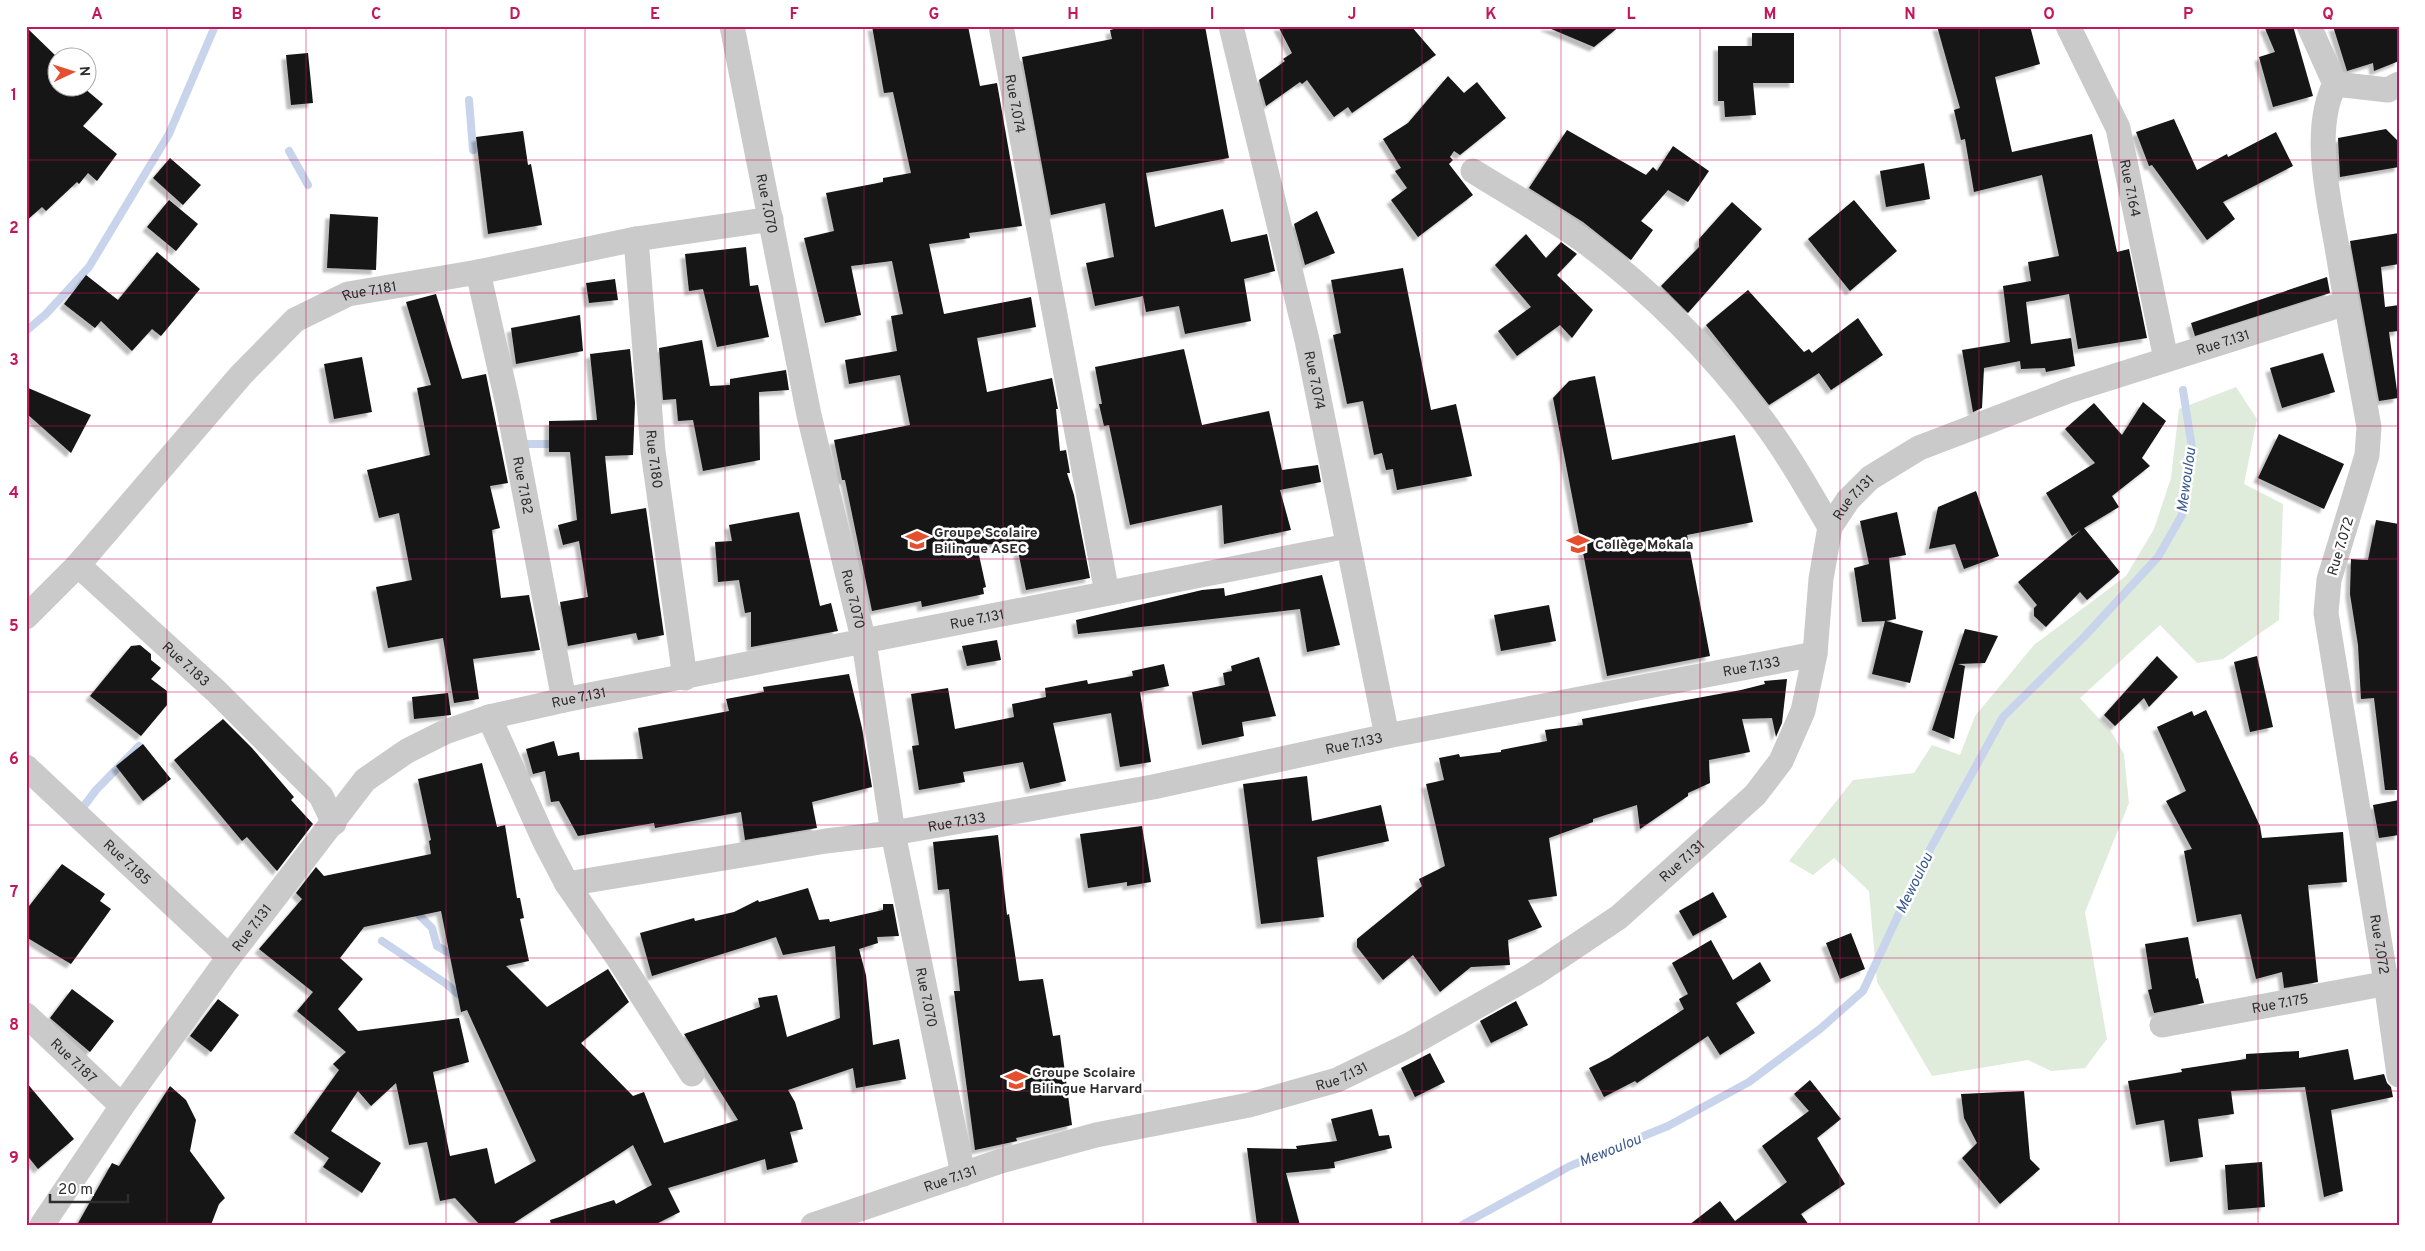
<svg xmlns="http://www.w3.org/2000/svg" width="2425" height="1251" viewBox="0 0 2425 1251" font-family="Overpass,sans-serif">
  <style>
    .green { fill: #dfebdb }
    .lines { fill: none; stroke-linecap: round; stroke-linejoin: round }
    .stream { stroke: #c7d4eb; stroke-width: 8 }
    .building { fill: #141414; fill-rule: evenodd; filter: url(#shadow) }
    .minor { stroke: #cacaca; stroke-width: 25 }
    .grid { fill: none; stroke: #c2185b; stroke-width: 1; stroke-opacity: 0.55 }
    .labels { text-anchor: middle; stroke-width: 5; stroke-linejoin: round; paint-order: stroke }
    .street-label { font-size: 14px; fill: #2d2d2d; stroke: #fff }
    .poi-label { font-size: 14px; font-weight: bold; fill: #2d2d2d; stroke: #fff; text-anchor: start }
    .water-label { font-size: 15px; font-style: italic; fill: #3b5a90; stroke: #fff }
    .neatline { fill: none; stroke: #c2185b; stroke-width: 2 }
    .grid-label { font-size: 16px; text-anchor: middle; font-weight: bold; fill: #c2185b }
  </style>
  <defs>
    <filter id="shadow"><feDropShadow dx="-4.5" dy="4.5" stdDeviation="1" flood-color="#0004"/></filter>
  </defs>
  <rect width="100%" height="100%" fill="#fff"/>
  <path class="green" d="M2236,387L2257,419L2244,484L2283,504L2279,620L2223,659L2197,663L2160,625L2080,698L2112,733L2124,754L2129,803L2085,912L2107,1039L2085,1068L2051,1071L2028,1060L1932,1076L1877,982L1869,891L1834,858L1813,875L1789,861L1853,780L1914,773L1932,745L1960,755L1975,716L2034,645L2126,576L2154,529L2171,478L2179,409Z"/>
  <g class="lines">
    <path class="stream" d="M469,100L473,150
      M289,151L308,185
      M26,331L46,314L89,267L169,134L215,26
      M527,444H558
      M81,810L96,790L139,746
      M414,910L432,928L437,946L451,954
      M382,941L445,983L458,994
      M1462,1225L1570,1166L1668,1126L1749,1082L1820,1029L1863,991L1922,864L2003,717L2084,637L2158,557L2182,515L2192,448L2183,390"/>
  </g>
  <path class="building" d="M872,26H968L980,86L997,83L1022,226L969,233L970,238L929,244L944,314L1031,297L1036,327L977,338L987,392L1052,378L1058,409H1056L1060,451L1066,450L1070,473H1067L1074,495L1090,578L1026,590L1016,541L977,546L986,587L983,588L984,594L922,607L921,601L872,611L845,480H842L834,440L910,425L900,375L849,384L845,360L897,351L891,316L903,314L892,261L851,266L861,315L825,323L804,238L834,231L826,193L883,182V178L911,173L893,92L884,93Z
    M1125,26H1205L1229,158L1146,173L1155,227L1223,209L1231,242L1267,234L1275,271L1244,279L1251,321L1185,334L1179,306L1146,312L1143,296L1095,306L1086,263L1114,257L1105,203L1051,215L1022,57L1112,39L1110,30Z
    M1278,26H1411L1436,55L1352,113L1348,107L1334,117L1307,80L1302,84L1300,82L1266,106L1259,80L1285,61L1283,59L1292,53Z
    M1544,26H1620L1594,47Z
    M1937,26H2030L2040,64L1995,77L2012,152L2092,134L2117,252L2129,249L2147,338L2078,349L2069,294L2026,302L2031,344L2071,338L2075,366L2046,372L2045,368L2021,369L2020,361L1984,368L1982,408L1973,412L1962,350L2010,342L2003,286L2031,281L2028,262L2059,256L2042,175L1974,192L1965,139L1961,140L1954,110L1960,108Z
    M2264,26H2293L2313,96L2273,107L2259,57L2275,52Z
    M2333,26H2399V61L2374,71L2373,63L2347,71Z
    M26,27L58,58V88H84L103,104L83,126L117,154L97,181L88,173L79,184L77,182L46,211L42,207L26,221Z
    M1752,33H1794V83H1753L1756,115L1725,117L1724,101H1718V46H1752Z
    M308,53L313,103L291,105L286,55Z
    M1448,76L1464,93L1477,82L1506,118L1460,155L1454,151L1450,157L1453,160L1449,164L1473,195L1418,237L1391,200L1407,188L1395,171L1401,168L1383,139L1408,123Z
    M2174,119L2197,170L2227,154L2228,157L2276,132L2293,166L2223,202L2235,219L2207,240L2152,165L2149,166L2136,132Z
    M2386,129L2399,142V167L2340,177L2338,138Z
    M1567,130L1646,175L1653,167L1657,171L1673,146L1709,171L1688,202L1668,190L1641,221L1653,230L1631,260L1583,222L1529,188Z
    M523,131L528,165L531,164L542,225L488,234L476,137Z
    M170,158L201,185L183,205L153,178Z
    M1924,163L1930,199L1886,207L1880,171Z
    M169,200L198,224L176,251L147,227Z
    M1854,200L1897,251L1850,291L1808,239Z
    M1732,202L1762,229L1688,313L1661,286L1699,247V239Z
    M1317,211L1335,253L1305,265L1294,224Z
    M330,214L378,217L376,270L327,268Z
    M2399,233V264L2381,267L2385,307L2399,305V331L2389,332L2398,398L2379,401L2350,241Z
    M1526,234L1546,258L1561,242L1577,254L1557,275L1593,310L1572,338L1560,325L1517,356L1498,331L1531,307L1495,265Z
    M746,247L750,286L758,285L769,337L717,347L703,289L689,291L685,254Z
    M157,252L200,289L161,336L152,329L132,351L101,321L95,328L64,304L86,275L118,300Z
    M1403,268L1431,410L1456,404L1472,476L1397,490L1393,469L1386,470L1382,453L1374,455L1363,401L1347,404L1333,335L1341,333L1331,280Z
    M2327,277L2330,293L2195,336L2191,323Z
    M615,279L618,300L589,303L586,283Z
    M1748,290L1804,352L1809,349L1812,353L1858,318L1883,355L1831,390L1819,373L1769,405L1706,325Z
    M436,294L462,379L486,374L508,483L490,486L500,528L492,530L501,598L529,595L540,650L473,659L479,699L454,703L443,638L388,648L376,587L412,580L399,513L379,518L367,470L430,455L417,388L431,385L406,302Z
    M580,315L583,351L516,364L511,328Z
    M702,340L710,386L730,385V379L786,370L789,390L759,392L760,460L703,471L693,420L678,421L676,399L663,400L659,348Z
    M630,349L635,403L633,455L605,456L611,514L646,508L664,635L638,640L636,633L568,646L560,602L588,597L579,541L563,545L558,525L577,520L570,452H549V421L597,420L590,354Z
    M1184,349L1202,425L1269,411L1282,470L1318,465L1321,482L1280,490L1291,530L1224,544L1222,505L1130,525L1109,425L1104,426L1099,404H1102L1095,367Z
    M2323,353L2335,392L2282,408L2270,368Z
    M362,357L372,412L334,419L324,364Z
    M1595,376L1612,460L1735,435L1753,522L1687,535L1710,656L1607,676L1553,398L1569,381Z
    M26,387L91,415L71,453L26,413Z
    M2143,402L2166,421L2142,458L2150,466L2112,496L2119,507L2084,528L2120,572L2087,600L2080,592L2046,627L2034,616V608L2037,605L2018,582L2081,530L2072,536L2046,493L2095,463L2065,429L2094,403L2122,435Z
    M2279,434L2344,464L2324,509L2258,478Z
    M1976,491L1999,556L1964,569L1955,544L1929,549L1938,507Z
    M799,512L820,606L831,603L838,631L751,647V612L745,613L739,580L718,582L715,542L732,541L729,525Z
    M1897,512L1906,555L1889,558L1896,619L1886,621L1923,631L1910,683L1872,674L1885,621L1862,622L1854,568L1869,564L1860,521Z
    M2376,520L2399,524V790H2385L2374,698L2361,699L2358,645L2350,594L2351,559L2368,560Z
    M1322,575L1340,645L1307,652L1300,609L1078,634L1076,620L1202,590L1224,588L1225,596Z
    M1549,605L1556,641L1501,651L1494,615Z
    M1965,629L1998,636L1985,663L1958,664L1965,666L1954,739L1932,730Z
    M997,640L1001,660L967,666L962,646Z
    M140,645L151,654V660L161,668L151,679L167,691V705L141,736L90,696L131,646Z
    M2157,656L2178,677L2149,707L2144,698L2115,726L2104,715Z
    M2257,656L2273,727L2250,732L2234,662Z
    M1259,657L1276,716L1242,722L1244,736L1202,745L1192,692L1225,685L1223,673L1232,671L1231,666Z
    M1164,664L1169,686L1140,692L1151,762L1120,767L1111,713L1053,723L1066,781L1030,789L1023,762L963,772L965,782L919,790L912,746L919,745L911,694L948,688L955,729L1014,717L1012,704L1046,697L1045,688L1087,680L1088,684L1133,676L1132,671Z
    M849,674L862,728L872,787L812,802L817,828L745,840L741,812L655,828L654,823L578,836L559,801L551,802L545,771L533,774L526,749L554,741L558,756L579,752L580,760L643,759L638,728L729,711L726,699L764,692L763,687Z
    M1787,679L1782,723L1776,737L1772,718L1742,719L1750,752L1709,760L1710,783L1688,793V796L1640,829L1637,805L1593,819V822L1549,838L1557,896L1528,900L1542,927L1508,940L1510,965L1471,967L1440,992L1413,955L1383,980L1357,947V939L1422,886L1419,879L1445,866L1426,784L1444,780L1439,758L1459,754L1460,757L1501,752V750L1547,741L1545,730L1583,725L1582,719L1741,690L1765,684L1764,681Z
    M448,693L451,715L414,719L412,697Z
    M2206,710L2260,826L2262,838L2343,832L2347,882L2308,885L2318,982L2284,988L2282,972L2256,979L2241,914L2197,922L2184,851L2192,849L2166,801L2186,791L2157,727L2192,711L2194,716Z
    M223,719L252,748L294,797L291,800L313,824L277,871L247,837L242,841L174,760Z
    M143,744L171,779L143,801L116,766Z
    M482,763L497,827L505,825L517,898H520L524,918L520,919L529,961L506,966L547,1007L608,969L629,1002L581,1043L633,1096L644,1092L664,1143L738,1120L684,1034L760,1007L758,998L777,995L787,1037L840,1018L835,946L783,955L776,937L652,976L640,933L694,918L695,921L734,912L758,900L759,902L808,888L819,920L829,919L830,922L883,910V904H893L899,936L877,937L878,943L859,949L866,975L873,1045L899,1039L906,1079L856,1088L853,1068L788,1090L795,1102L803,1129L790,1132L798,1162L767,1170L765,1159L668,1188L680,1212L654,1225H551L550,1220L614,1200L616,1204L652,1185L633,1145L511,1225H480L455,1198L440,1201L427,1142L409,1145L396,1083L371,1106L358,1091L331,1131L381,1163L362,1193L323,1167L329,1158L294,1133L339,1070L333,1064L346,1052L297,1011L313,992L259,949L302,899L296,893L316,867L324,876L431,854L429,841L431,840L418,779ZM441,911L461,1012L467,1010L536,1161L495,1184L487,1148L450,1156L433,1072L469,1062L459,1018L358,1031L338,1009L363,979L340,958L364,927Z
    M1307,776L1312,821L1381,805L1389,841L1317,857L1324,917L1261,924L1243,784Z
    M2399,800V835L2379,838L2373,805Z
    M1142,826L1151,882L1127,886V882L1088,888L1080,834Z
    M998,835L1007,915L1009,914L1019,981L1043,979L1053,1036L1060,1035L1072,1125L1016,1138L1017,1141L975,1150L954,991H960L949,889L938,890L933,842Z
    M62,864L105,894L100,901L111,909L71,964L26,937V910Z
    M1713,892L1727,917L1693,936L1679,911Z
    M1851,933L1865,969L1840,979L1826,943Z
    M2188,937L2196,979L2198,978L2204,1003L2154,1013L2148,990L2152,989L2145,944Z
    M1711,940L1733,980L1760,962L1771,981L1736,1003L1755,1033L1720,1055L1708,1036L1637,1083L1635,1081L1604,1097L1589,1068L1609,1058L1684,1009L1679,999L1688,994L1672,963Z
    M72,989L114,1021L90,1052L50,1018Z
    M218,999L239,1015L211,1052L190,1036Z
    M1516,1001L1528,1025L1491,1043L1480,1021Z
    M2348,1049L2354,1080L2384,1074L2387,1083L2391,1087L2393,1097L2331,1110L2343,1191L2324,1197L2305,1087L2231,1091L2234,1114L2198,1119L2203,1157L2170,1162L2164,1120L2136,1125L2128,1081L2182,1072L2181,1069L2246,1059V1054L2299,1051V1058Z
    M1430,1053L1445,1082L1415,1097L1401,1068Z
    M1810,1080L1841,1119L1817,1138L1845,1184L1801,1214L1809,1225H1689L1720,1201L1735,1221L1787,1182L1762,1146L1809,1111L1794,1094Z
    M26,1082L74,1139L38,1169L26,1154Z
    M170,1086L186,1100L196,1120L190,1151L225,1198L219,1204L211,1225H77L112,1163L119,1166Z
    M2024,1091L2030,1159L2040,1169L2000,1204L1962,1158L1977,1143L1964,1118L1961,1094Z
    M1372,1109L1379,1136L1389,1135L1392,1148L1334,1162L1335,1168L1286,1173L1300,1225H1257L1247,1148L1297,1149L1296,1146L1337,1141L1331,1119Z
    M2262,1162L2265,1207L2228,1210L2225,1165Z"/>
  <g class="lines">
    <g class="minor">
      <path id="s1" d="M732,26L809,415L864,642L893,833L963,1174"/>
      <path id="s2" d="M1001,26L1107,593"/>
      <path id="s3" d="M1231,26L1307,340L1387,736"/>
      <path id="s4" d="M2068,26L2118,128L2166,359"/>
      <path d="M2309,26L2335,84"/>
      <path id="s5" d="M2399,84L2388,90L2335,84C2310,132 2331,208 2339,259C2348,315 2359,371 2369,427L2367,455L2329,580L2326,613L2386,982L2399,1075"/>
      <path d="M1473,171C1511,195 1552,217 1588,244C1653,293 1712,353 1761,418C1787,452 1808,490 1830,527"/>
      <path id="s6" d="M636,239L653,451L685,678"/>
      <path id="s7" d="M478,272L508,405L564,700"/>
      <path id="s8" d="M78,565L241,375L295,320L348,294L478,272L636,239L771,219"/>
      <path id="s9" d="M26,617L78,565L217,692L321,796L334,823"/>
      <path id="s10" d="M489,717L545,842L567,884L826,841L893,833L1153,787L1387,736L1815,654"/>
      <path id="s11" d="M26,767L229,957"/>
      <path d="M567,884L618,958L692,1074"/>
      <path id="s12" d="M26,1015L122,1106"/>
      <path id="s13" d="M2162,1025L2399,981"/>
      <path id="s14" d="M42,1225L122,1106L229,957L365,780L407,751L445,732L489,717L564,700L1348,546"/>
      <path id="s15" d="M813,1225L1001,1161L1096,1135L1249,1105L1337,1080L1409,1045L1534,974L1619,917L1755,795L1781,761L1803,711L1815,654L1821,579L1830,527L1848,500L1870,478L1919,448L2068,391L2346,303"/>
    </g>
  </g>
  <path class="grid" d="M167,26V1225M306,26V1225M446,26V1225M585,26V1225M725,26V1225M864,26V1225M1003,26V1225M1143,26V1225M1282,26V1225M1422,26V1225M1561,26V1225M1700,26V1225M1840,26V1225M1979,26V1225M2119,26V1225M2258,26V1225M26,160H2399M26,293H2399M26,426H2399M26,559H2399M26,692H2399M26,825H2399M26,958H2399M26,1091H2399"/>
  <defs>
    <symbol id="school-bare" viewBox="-9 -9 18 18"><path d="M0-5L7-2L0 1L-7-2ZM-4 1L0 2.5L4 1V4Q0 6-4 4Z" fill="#e64f2e" stroke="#fff" stroke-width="2.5" paint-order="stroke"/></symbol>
  </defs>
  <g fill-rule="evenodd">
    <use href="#school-bare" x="901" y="524" width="32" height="32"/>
    <use href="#school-bare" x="1562" y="528" width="32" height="32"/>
    <use href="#school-bare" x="1000" y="1064" width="32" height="32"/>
  </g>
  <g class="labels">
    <g class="street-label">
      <text dy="5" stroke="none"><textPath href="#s2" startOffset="79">Rue 7.074</textPath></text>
      <text dy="5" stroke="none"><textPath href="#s4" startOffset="175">Rue 7.164</textPath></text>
      <text dy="5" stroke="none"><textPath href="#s1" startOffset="181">Rue 7.070</textPath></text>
      <text dy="5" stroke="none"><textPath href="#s8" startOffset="408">Rue 7.181</textPath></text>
      <text dy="5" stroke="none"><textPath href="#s15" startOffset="1780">Rue 7.131</textPath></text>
      <text dy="5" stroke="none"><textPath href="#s3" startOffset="364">Rue 7.074</textPath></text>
      <text dy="5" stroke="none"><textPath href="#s6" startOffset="221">Rue 7.180</textPath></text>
      <text dy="5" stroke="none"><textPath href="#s7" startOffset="218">Rue 7.182</textPath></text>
      <text dy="5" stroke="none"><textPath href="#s15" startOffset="1375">Rue 7.131</textPath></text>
      <text transform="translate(2340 546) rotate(-73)" y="5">Rue 7.072</text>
      <text dy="5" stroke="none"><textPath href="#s1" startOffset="586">Rue 7.070</textPath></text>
      <text dy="5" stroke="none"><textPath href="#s14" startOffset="1188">Rue 7.131</textPath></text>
      <text dy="5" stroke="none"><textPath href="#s9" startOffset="220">Rue 7.183</textPath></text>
      <text dy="5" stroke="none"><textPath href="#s10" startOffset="1389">Rue 7.133</textPath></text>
      <text dy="5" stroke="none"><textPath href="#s14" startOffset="782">Rue 7.131</textPath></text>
      <text dy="5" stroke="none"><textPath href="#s10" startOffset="984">Rue 7.133</textPath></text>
      <text dy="5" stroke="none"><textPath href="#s10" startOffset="579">Rue 7.133</textPath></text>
      <text dy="5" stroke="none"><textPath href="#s15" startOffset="955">Rue 7.131</textPath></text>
      <text dy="5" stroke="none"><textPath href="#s11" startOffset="139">Rue 7.185</textPath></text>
      <text dy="5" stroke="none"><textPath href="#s14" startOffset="364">Rue 7.131</textPath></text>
      <text dy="5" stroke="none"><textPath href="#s5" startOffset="942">Rue 7.072</textPath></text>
      <text dy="5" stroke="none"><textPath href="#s1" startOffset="991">Rue 7.070</textPath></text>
      <text dy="5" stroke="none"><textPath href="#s13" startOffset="120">Rue 7.175</textPath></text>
      <text dy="5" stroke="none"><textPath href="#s12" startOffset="66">Rue 7.187</textPath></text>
      <text dy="5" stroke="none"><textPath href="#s15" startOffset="550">Rue 7.131</textPath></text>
      <text dy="5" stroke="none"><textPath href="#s15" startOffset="145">Rue 7.131</textPath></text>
    </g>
    <g class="poi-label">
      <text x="934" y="537">Groupe Scolaire<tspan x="934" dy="16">Bilingue ASEC</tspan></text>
      <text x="1595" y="549">Collège Mokala</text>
      <text x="1032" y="1077">Groupe Scolaire<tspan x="1032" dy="16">Bilingue Harvard</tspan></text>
    </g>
    <g class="water-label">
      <text transform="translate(2186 480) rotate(-82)" y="5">Mewoulou</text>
      <text transform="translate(1914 883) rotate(-64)" y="5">Mewoulou</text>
      <text transform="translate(1610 1150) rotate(-22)" y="5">Mewoulou</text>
    </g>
  </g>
  <rect width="2425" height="1251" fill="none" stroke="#ffffff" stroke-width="55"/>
  <g transform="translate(72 72) rotate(86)"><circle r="24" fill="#ffffff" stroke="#ababab"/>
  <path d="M0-4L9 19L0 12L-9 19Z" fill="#e64f2e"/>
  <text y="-8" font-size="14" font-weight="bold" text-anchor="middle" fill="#2d2d2d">N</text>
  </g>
  <path d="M50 1194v8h78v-8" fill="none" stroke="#2d2d2d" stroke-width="2.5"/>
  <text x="58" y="1194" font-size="15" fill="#2d2d2d" stroke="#ffffff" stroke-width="4" paint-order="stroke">20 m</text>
  <rect x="28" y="28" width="2370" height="1196" class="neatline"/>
  <g class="grid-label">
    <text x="97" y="19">A</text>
    <text x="237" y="19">B</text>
    <text x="376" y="19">C</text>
    <text x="515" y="19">D</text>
    <text x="655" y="19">E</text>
    <text x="794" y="19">F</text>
    <text x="934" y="19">G</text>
    <text x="1073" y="19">H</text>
    <text x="1212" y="19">I</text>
    <text x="1352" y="19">J</text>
    <text x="1491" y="19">K</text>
    <text x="1631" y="19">L</text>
    <text x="1770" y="19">M</text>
    <text x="1910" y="19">N</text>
    <text x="2049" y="19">O</text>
    <text x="2188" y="19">P</text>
    <text x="2328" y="19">Q</text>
    <text x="14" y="100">1</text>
    <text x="14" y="233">2</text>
    <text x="14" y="365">3</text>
    <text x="14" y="498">4</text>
    <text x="14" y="631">5</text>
    <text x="14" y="764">6</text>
    <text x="14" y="897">7</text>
    <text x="14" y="1030">8</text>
    <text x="14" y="1163">9</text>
  </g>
</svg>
